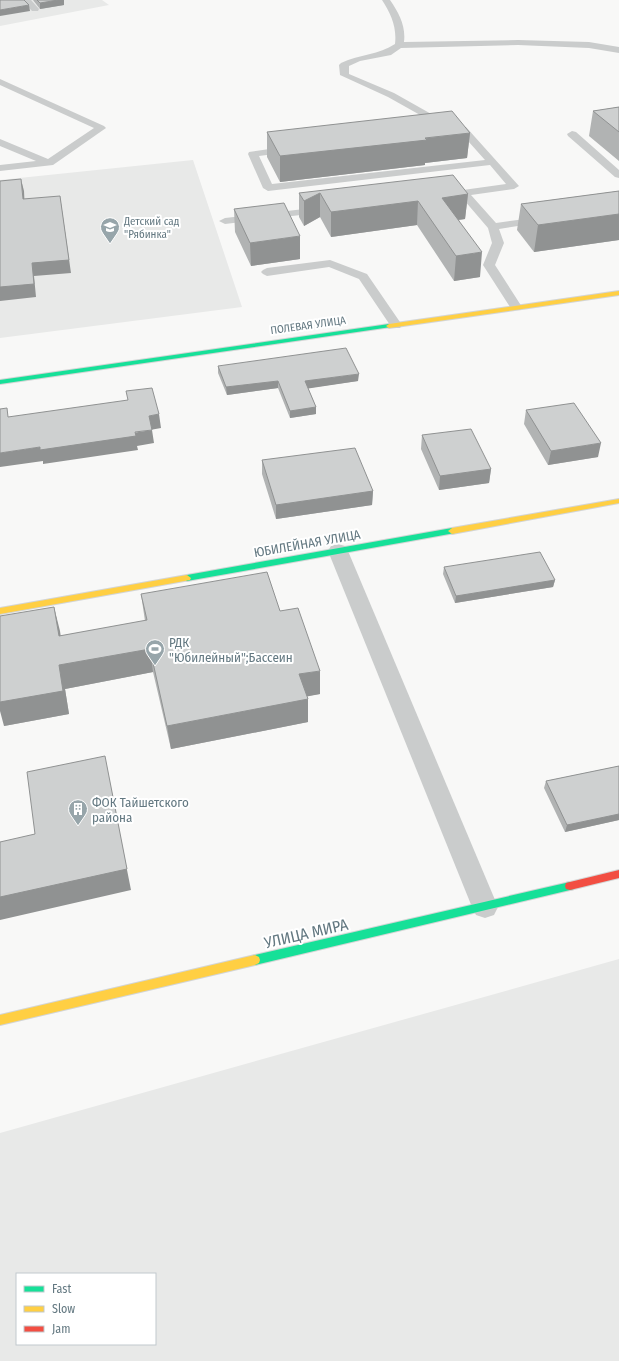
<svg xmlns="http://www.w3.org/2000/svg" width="619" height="1361" viewBox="0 0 619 1361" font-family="'Fira Sans Condensed',sans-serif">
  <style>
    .built { fill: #e8e9e8; fill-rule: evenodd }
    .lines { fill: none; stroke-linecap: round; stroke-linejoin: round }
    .fast-casing { stroke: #d3d5d5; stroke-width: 2 }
    .slow-casing { stroke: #d3d5d5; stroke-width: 2 }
    .jam-casing { stroke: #d3d5d5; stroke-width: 2 }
    .lane { fill: #cacccc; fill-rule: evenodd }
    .street { fill: #cacccc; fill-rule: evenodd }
    .fast { fill: #16e098; fill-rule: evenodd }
    .slow { fill: #ffcf43; fill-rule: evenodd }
    .jam { fill: #f24e42; fill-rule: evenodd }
    .wall { fill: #b1b3b3 }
    .shaded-wall { fill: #909292 }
    .building { fill: #ced0d0; stroke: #909292 }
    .labels { text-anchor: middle; stroke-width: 4; stroke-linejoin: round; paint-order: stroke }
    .far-poi-label { font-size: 11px; fill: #637881; stroke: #fff; text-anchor: start }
    .far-street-label { font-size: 11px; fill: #637881; stroke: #fff }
    .street-label { font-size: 13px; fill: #637881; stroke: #fff }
    .poi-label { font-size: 13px; fill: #637881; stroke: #fff; text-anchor: start }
    .near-street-label { font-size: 16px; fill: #637881; stroke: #fff }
  </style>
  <rect width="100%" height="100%" fill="#f8f8f7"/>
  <path class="built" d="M0,0H102L109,5L0,26Z
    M193,160L242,307L0,338V180Z
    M619,959V1361H0V1133ZM17,1274H155V1344H17Z"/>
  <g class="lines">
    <defs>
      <path id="fast" d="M389,324L392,326L391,327L0,384V380Z
        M452,528L456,531L455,533L187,581L183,578L187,575Z
        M570,882L574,883L575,886L574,889L570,890L255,965L251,963L250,960L251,957L255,955Z"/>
      <path id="slow" d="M619,291V295L389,328L386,326L389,324Z
        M619,499V503L452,534L448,531L452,528Z
        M187,575L191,578L190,580L0,614V608Z
        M255,955L259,957L260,960L259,963L255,965L0,1025V1015Z"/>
      <path id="jam" d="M619,870V878L570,890L566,889L565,886L566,883L570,882Z"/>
    </defs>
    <use href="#fast" class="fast-casing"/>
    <use href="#slow" class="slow-casing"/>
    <use href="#jam" class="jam-casing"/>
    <path class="lane" d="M22,0H31L39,9L38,11H32Z
      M382,0H390C399,13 406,26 404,42L518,40L589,42L619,47V53L589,48L518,45L401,48L391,55L360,61L349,66V74L394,93L449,124L450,127H466L519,186L514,189L471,195L496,223L540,217L544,218L546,220L544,222L499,229L504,243L495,265L522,307L520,310H512L483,265L492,243L488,228L458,193L463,190L506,184L490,165L268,191L263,188L248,154L249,152L290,146L295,149L290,152L259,156L272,184L485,160L460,132H446L445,129L388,97L340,75L339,65L341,63C360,54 379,55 395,44C397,27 391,14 382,0Z
      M0,79L104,126L106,128L53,165L0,171V165L36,161L0,146V139L48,159L94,128L0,85Z
      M572,131L576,132L619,170V178L615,177L568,136L567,134Z
      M322,207L327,210L326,212L225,224L219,221L225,218Z
      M330,260L367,274L402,325L400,328H392L359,279L329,267L267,276L263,274L261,272L263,270L267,268Z"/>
    <path class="street" d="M338,544L345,546L348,551L498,907L494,915L485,918L476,915L472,907L328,551L331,546Z"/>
    <use href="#fast" class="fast"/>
    <use href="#slow" class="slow"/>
    <use href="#jam" class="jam"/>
  </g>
  <path class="wall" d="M33,0H64V5L40,9Z
    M619,107V161L589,136L593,111Z
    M267,132L470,133L467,158L425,163V165L280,182L267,157Z
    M619,191V240L534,252L517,230L521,204Z
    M299,193L468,194L465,219L459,220L480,277L454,281L417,225L331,237L320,217L304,226L299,217Z
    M234,209L300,259L251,266L235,232Z
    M218,366L358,381L308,388L316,407V414L290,418L278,388L227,395L218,373Z
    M526,410L598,457L548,465L524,424Z
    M422,435L491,469L489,483L439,490L421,449Z
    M262,460L373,491L372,505L276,519L262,474Z
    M444,567L555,580L553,587L455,603L443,574Z
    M141,594L280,611L320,694L307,696L308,699V722L171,749L153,672L65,689L69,714L4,726L54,607L60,636L145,621Z
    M619,766V820L565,832L544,788L546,781Z"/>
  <path class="shaded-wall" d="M58,0H64V5L40,9V3Z
    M29,5L30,11L0,16V10Z
    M470,133L467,158L425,163V165L280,182V156Z
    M21,179L24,191L25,212L23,199Z
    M320,193V217L304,226V201Z
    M468,194L465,219L440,222L442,198Z
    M60,196L71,273L34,276L36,297L0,301V287L32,263Z
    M418,201L417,225L331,237V212Z
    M619,214V240L534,252L538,225Z
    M300,236V259L251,266L250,243Z
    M482,252L480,277L454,281L456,256Z
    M359,374L358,381L305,389V381Z
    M278,381V388L227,395L226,387Z
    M316,407V414L290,418V411Z
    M159,414L161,428L150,430L149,416Z
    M152,430L154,443L137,446L138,450L43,464V461L0,467V453Z
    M601,443L598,457L548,465L551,451Z
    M491,469L489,483L439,490L440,476Z
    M373,491L372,505L276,519V505Z
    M555,580L553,587L455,603L456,596Z
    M54,607L60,631L64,659L59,636Z
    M150,649L153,672L65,689L69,714L4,726L0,711V702L59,665Z
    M320,671V694L299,698V674Z
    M308,699V722L171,749L167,726Z
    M109,779L131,890L0,920V897Z
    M619,814V820L565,832L567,825Z"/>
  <path class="building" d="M0,0H24L29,5L0,10Z
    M37,0H58L40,3Z
    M619,107V132L593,111Z
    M452,111L470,133L425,138L427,140L280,156L267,132Z
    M453,175L468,194L442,198L482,252L456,256L418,201L331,212L320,193L304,201L299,193Z
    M21,179L23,199L60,196L69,260L32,263L34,284L0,287V181Z
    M619,191V214L538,225L521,204Z
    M284,203L300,236L250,243L234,209Z
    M346,348L359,374L305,381L316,407L290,411L278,381L226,387L218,366Z
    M152,388L159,414L149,416L152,430L135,432L136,436L40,450V447L0,453V409L7,408L8,417L128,400L126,391Z
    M574,403L601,443L551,451L526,410Z
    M471,429L491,469L440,476L422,435Z
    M355,448L373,491L276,505L262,460Z
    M540,552L555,580L456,596L444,567Z
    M267,572L280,611L298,608L320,671L299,674L308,699L167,726L150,649L59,665L63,691L0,702V616L54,607L59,636L147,620L141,594Z
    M105,756L127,869L0,897V842L35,834L27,772Z
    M619,766V814L567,825L546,781Z"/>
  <defs>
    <symbol id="school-pin" viewBox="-11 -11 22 30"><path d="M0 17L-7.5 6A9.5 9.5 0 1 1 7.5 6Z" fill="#97a5aa" stroke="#fff"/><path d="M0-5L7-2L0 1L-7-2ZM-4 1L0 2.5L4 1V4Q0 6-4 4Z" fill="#fff"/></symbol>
    <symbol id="stadium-pin" viewBox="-11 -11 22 30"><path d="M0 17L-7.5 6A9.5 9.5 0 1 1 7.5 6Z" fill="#97a5aa" stroke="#fff"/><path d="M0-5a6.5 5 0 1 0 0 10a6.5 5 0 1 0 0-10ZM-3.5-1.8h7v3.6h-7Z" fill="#fff"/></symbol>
    <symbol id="building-pin" viewBox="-11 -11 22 30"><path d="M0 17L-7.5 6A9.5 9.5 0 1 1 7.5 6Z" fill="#97a5aa" stroke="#fff"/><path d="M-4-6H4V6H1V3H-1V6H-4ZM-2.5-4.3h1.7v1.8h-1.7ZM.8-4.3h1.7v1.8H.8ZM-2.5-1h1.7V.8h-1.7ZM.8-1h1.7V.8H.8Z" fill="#fff"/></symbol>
  </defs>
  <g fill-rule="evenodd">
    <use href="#school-pin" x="99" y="216" width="22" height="30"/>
    <use href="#stadium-pin" x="144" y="638" width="22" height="30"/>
    <use href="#building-pin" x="67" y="798" width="22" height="30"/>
  </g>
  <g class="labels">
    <g class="far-poi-label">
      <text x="124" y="225">Детский сад<tspan x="124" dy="13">"Рябинка"</tspan></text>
    </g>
    <g class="far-street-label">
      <text transform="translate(308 325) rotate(-8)" y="4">ПОЛЕВАЯ УЛИЦА</text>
    </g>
    <g class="street-label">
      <text transform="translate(307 543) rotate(-10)" y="5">ЮБИЛЕЙНАЯ УЛИЦА</text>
    </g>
    <g class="poi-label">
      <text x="169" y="647">РДК<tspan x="169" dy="15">"Юбилейный";Бассеин</tspan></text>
      <text x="92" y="807">ФОК Тайшетского<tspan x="92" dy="15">района</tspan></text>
    </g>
    <g class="near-street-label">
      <text transform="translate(306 933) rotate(-13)" y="6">УЛИЦА МИРА</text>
    </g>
  </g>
  <rect x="16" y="1273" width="140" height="72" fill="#ffffff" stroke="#c1c9cd"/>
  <rect x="24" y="1286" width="20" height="6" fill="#16e098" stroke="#c1c9cd"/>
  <text x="52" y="1293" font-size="12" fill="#637881">Fast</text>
  <rect x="24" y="1306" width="20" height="6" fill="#ffcf43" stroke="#c1c9cd"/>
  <text x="52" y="1313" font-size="12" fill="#637881">Slow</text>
  <rect x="24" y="1326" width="20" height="6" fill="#f24e42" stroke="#c1c9cd"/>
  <text x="52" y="1333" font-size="12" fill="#637881">Jam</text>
</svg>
